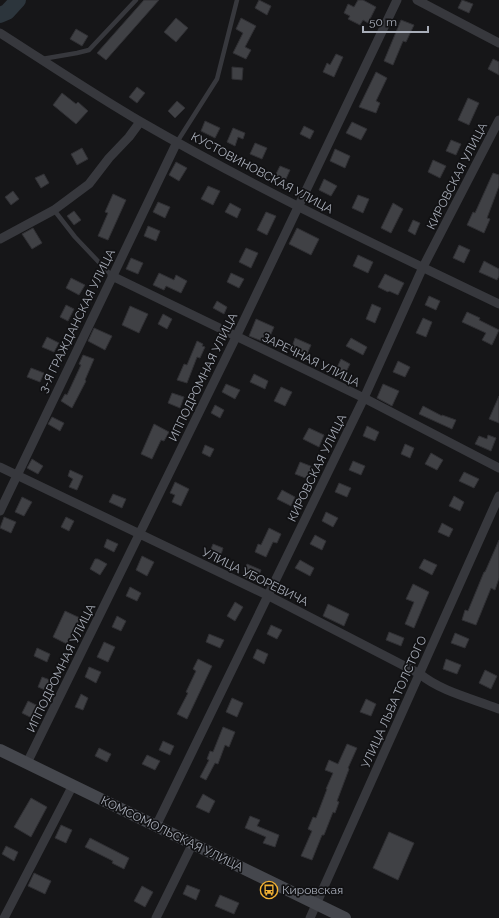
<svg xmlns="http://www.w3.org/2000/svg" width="499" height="918" viewBox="0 0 499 918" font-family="Raleway,sans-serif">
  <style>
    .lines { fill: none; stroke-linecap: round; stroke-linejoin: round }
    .river { stroke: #2c353c; stroke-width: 16 }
    .building { fill: #404145; stroke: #303034 }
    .service { stroke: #37383d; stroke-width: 4.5 }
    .minor { stroke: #37383d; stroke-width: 9 }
    .secondary { stroke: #45474d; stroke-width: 12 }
    .labels { text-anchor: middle; stroke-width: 3.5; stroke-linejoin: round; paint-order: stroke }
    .street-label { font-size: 12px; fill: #a8adb8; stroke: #111113 }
    .poi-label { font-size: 12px; fill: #a8adb8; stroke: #111113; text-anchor: start }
  </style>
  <rect width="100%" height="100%" fill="#161618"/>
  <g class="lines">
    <path class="river" d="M0,15L7,12L18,0"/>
  </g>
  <path class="building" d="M144,0H159L106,60L97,53Z
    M259,0L271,6L267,15L255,8Z
    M358,0H363L376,7L368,23L363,20L360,25L348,19L350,16L344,13L348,4L354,7Z
    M462,0L473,4L469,13L458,8Z
    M176,18L188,28L176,42L164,32Z
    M241,18L256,26L245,47L251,50L246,59L233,53L243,33L236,29Z
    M401,20L414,25L406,42L403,41L393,65L384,61Z
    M76,29L88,36L82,46L70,39Z
    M336,54L343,57L334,77L323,72L327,63L330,65Z
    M493,59L499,62V75L488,69Z
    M232,67L243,68L242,80L232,79Z
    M376,72L387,78L376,101L380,103L376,113L359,107Z
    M137,87L145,93L137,103L129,97Z
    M62,93L76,104L78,102L88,111L76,124L53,105Z
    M468,98L479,103L469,125L458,120Z
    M177,101L185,108L175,118L168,111Z
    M205,121L220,128L215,138L201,131Z
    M352,122L367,129L361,140L346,133Z
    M304,126L314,131L310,139L300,134Z
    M233,128L245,133L243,139L238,137L235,146L227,142Z
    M451,140L461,144L456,155L446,151Z
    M255,143L267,148L262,159L250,154Z
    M82,148L88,159L77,165L71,154Z
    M335,149L350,156L345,168L330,161Z
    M433,160L446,166L440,178L428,172Z
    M176,162L187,168L179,181L169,175Z
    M280,166L290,170L285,181L275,176Z
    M493,173L499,175V186L487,218L490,219L484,233L467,225L473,212L475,213Z
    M44,174L49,183L41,188L35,178Z
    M324,179L337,186L331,196L319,190Z
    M208,186L220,191L213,205L201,199Z
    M13,191L19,199L11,205L5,197Z
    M113,194L126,200L108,240L98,236L108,213L105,212Z
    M358,195L369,199L363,213L352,208Z
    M158,202L170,207L165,218L153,212Z
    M230,203L241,209L237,218L225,212Z
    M393,203L403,209L391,233L381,228Z
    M74,211L81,220L74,225L67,216Z
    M266,212L276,216L267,235L257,230Z
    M413,220L420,223L415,235L408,231Z
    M148,226L160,231L156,241L144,236Z
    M33,228L42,243L32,249L22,234Z
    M297,228L319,239L311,255L289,244Z
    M459,245L470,250L464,263L453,258Z
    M246,248L258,253L251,268L239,262Z
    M358,255L373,262L368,273L353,266Z
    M131,258L143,263L138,274L126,269Z
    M484,261L499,269V276L497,280L479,272Z
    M159,273L174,280L176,275L187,281L181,293L166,286L164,290L153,285Z
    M231,273L244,279L239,288L227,282Z
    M385,274L404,283L398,295L389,291L388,292L378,287Z
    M71,278L85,285L79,295L66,288Z
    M429,296L440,301L436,310L425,305Z
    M217,301L227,307L224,314L213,308Z
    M372,304L381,308L375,323L366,319Z
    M66,305L74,309L68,321L60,317Z
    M130,306L148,314L139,333L122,325Z
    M467,312L480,318L479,320L499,330L492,345L482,340L486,333L462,322Z
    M163,314L172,319L167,329L158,324Z
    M423,318L432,322L426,337L416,333Z
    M256,319L274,327L267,343L249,336Z
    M94,328L112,336L105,350L88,341Z
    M47,337L59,343L54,352L42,347Z
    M295,338L311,345L307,354L292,347Z
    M351,338L367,347L363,355L346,346Z
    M197,341L203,344L202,346L205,347L200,358L197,357L187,383L177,380L184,364L187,365Z
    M83,355L94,359L85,380L86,381L72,408L61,401L65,394L67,395L81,365L79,364Z
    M341,359L350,364L344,376L335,372Z
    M398,361L410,367L405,377L393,372Z
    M31,368L44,373L40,382L27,377Z
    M254,374L268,381L265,389L250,382Z
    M226,384L240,390L235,399L222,392Z
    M383,384L399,391L392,406L377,398Z
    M281,387L292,392L285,406L274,401Z
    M172,393L184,397L180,408L168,403Z
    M499,396V423L489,419Z
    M215,405L224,410L220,418L211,413Z
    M423,406L442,416V415L456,420L452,429L419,414Z
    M52,417L64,423L60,431L48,424Z
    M154,424L169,432L164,441L161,440L152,459L141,454Z
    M367,426L379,432L375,441L363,436Z
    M309,428L324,435L319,447L303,439Z
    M488,435L496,438L491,451L475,444L479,436L487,439Z
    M405,444L414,448L410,458L401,454Z
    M205,445L214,449L210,457L202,453Z
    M431,453L443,460L437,470L425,464Z
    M32,459L43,466L38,474L27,468Z
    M353,461L365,466L361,475L349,470Z
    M300,462L313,467L308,479L295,474Z
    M70,470L83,476L77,490L69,487L73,479L68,476Z
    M464,472L479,479L474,488L459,481Z
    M175,482L189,489L181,506L172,502L175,495L170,493Z
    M339,483L351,488L347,497L335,492Z
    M282,490L295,497L291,506L277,499Z
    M113,494L126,499L122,508L109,502Z
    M454,496L464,502L460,511L449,506Z
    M22,497L32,502L24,516L15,512Z
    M326,512L338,518L333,527L322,521Z
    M4,517L16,522L11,533L0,528Z
    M66,517L74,521L69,531L61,527Z
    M442,523L453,529L449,537L438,532Z
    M269,528L281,534L277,543L273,542L266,557L255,552L258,544L261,545Z
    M315,535L326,541L322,550L310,544Z
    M107,539L118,544L114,552L104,547Z
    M499,540V578L495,590L491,588L476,625L462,620L465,610L468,611L484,572H485Z
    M213,544L223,548L220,558L209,554Z
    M142,556L154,562L147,576L136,570Z
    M95,559H98L107,564L100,575L90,569Z
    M424,559L437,565L432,575L419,568Z
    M300,560L314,568L310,576L295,568Z
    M247,564L261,570L256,582L242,576Z
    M413,584L429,592L414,628L405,624L414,602L406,599Z
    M130,587L141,593L137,601L126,596Z
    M235,602L243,607L235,621L227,616Z
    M328,604L349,614L344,626L323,616Z
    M65,611L80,618L67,644L53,637Z
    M117,616L126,621L121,631L112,627Z
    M271,625L282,630L277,639L267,634Z
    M389,632L404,638L401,646L386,640Z
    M455,633L469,639L465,648L451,643Z
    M209,634L224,640L220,648L206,642Z
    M104,642L115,647L108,662L97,657Z
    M37,648L50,654L47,662L34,656Z
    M257,649L268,654L264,664L253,658Z
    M198,659L212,666L187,719L177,714L188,693L186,692L196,671L193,669Z
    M446,659L461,665L457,674L443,669Z
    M89,667L101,672L96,683L85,677Z
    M485,670L497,676L491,689L479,683Z
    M42,677L50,680L45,690L38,687Z
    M81,694L88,698L83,710L75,707Z
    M232,698L243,703L237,717L226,712Z
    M366,699L376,704L371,716L360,712Z
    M28,701L38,706L32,718L22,713Z
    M223,727L235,732L229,747L225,745L218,764L215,763L206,780L200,777L209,760L207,759L210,751L213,752Z
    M163,741L174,746L170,755L159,750Z
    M347,744L357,748L348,768L349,769L337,801L339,802L335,813L333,812L324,835H322L312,860L301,856L312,831L308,829L313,817L316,818L327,789H326L333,773L325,770L329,760L338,764Z
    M99,748L111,754L107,762L95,756Z
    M147,755L160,761L155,770L142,764Z
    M203,794L215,801L209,813L196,807Z
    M31,798L47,807L31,837L14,827Z
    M250,816L260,820L257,826L279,835L275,847L263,843L266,837L245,828Z
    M61,825L72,830L66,843L55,838Z
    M389,832L414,843L398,880L373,868Z
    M90,838L129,858L124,869L112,863L113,861L85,847Z
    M6,846L18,852L14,861L2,854Z
    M34,873L51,881L45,894L28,886Z
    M187,885L200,890L196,900L183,894Z
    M142,886L153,892L145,907L134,901Z
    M220,895L239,903L234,914L215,906Z"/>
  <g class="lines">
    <path class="service" d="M42,59L77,53L89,50L136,0
      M177,142L217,79L237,0
      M54,210L75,237L112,276"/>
    <path class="minor" d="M417,0L499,43
      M0,33C47,63 93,94 141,122C257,189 378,246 499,304
      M0,239L54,210L89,184L109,158L129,137L140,122
      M112,276L364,398L499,468
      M0,467L267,595L420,674C440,691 474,699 499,709
      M0,511L177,142
      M27,763L236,337L397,0
      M156,826L364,398L423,267L499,120
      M4,918L73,785
      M156,918L192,845
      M310,918L499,496"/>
    <path class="secondary" d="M0,750L345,918"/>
  </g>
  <defs>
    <symbol id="bus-ring" viewBox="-11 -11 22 22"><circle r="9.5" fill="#111113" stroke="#f2b134" stroke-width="1.5"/><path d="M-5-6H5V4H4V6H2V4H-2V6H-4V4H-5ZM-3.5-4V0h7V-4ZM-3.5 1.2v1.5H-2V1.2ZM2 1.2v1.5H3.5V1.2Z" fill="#f2b134"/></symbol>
  </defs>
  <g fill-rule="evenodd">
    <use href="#bus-ring" x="259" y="880" width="20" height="20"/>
  </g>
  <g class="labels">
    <g class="street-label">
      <text transform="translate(262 173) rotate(28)" y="4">КУСТОВИНОВСКАЯ УЛИЦА</text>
      <text transform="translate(457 176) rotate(-63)" y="4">КИРОВСКАЯ УЛИЦА</text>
      <text transform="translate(77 321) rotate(-64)" y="4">3-Я ГРАЖДАНСКАЯ УЛИЦА</text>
      <text transform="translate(311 360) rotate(26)" y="4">ЗАРЕЧНАЯ УЛИЦА</text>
      <text transform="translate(203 377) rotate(-64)" y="4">ИППОДРОМНАЯ УЛИЦА</text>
      <text transform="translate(317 468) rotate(-64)" y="4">КИРОВСКАЯ УЛИЦА</text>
      <text transform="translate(255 577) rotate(26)" y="4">УЛИЦА УБОРЕВИЧА</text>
      <text transform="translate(61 668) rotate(-64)" y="4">ИППОДРОМНАЯ УЛИЦА</text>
      <text transform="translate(394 702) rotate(-66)" y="4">УЛИЦА ЛЬВА ТОЛСТОГО</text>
      <text transform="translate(172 834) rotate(26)" y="4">КОМСОМОЛЬСКАЯ УЛИЦА</text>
    </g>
    <g class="poi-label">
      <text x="282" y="894">Кировская</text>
    </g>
  </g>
  <path d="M363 26v6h65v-6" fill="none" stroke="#a8adb8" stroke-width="2"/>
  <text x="369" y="26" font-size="12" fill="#a8adb8" stroke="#111113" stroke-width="3" paint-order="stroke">50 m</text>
</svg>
